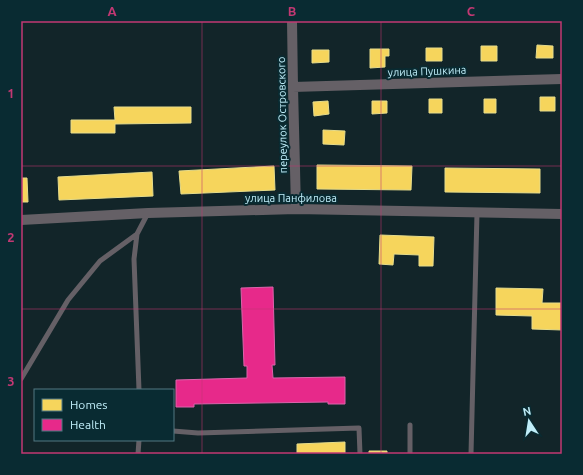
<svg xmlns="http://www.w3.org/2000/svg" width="583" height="475" viewBox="0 0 583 475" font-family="Ubuntu,sans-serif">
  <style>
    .homes { fill: #f6d55c; stroke: #e6dc8b }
    .health { fill: #e7298a; stroke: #db64ab }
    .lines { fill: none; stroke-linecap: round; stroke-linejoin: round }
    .service { stroke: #656066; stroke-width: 5 }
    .minor { stroke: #656066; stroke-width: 10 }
    .grid { fill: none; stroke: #c23873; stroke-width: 1; stroke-opacity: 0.55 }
    .labels { text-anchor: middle; stroke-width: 4; stroke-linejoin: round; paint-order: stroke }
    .street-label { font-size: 11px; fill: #c0eef9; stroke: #092b32 }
    .neatline { fill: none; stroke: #c23873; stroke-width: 1.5 }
    .grid-label { font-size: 13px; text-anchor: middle; font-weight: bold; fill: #c23873 }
  </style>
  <rect width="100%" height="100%" fill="#122529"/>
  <path class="homes" d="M537,45L553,46V58H536Z
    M481,46H497V61H481Z
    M426,48H442V61H426Z
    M370,49H389V56H385V67L370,68Z
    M312,50H329V62L312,63Z
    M540,97H555V111H540Z
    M429,99H442V113H429Z
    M484,99H496V113H484Z
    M328,101L329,114L314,116L313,102Z
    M372,101H387V113L372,114Z
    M114,107H191V123L115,124V133H71V120H115Z
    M323,130L345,131L344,145L323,144Z
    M317,165L412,166L411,190L317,189Z
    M274,166L275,190L181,194L179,171Z
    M445,168L540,169V193L445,192Z
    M152,172L153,196L59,200L58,177Z
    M21,178H27L28,202H21Z
    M380,235L434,237L433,266H419V255L394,254L393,265L379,264Z
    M496,288L543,289L542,303H562V330L532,329V316L496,315Z
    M345,442V454H297V444Z
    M369,451H387V454H369Z"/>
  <path class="health" d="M273,287L275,365H272L273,378L345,377V404H328V402L194,404V407H176V380L247,378V366H244L241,288Z"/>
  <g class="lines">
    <path class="service" d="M137,234L134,259L139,390
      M21,379L68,300L100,261L137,234L148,213
      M173,431L198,433L359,428L360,454
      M138,454L139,440
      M410,454V425
      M471,454L477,213"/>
    <path class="minor" d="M292,21L293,87L296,209
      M293,87L562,79
      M21,220L148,213L296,209L562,214"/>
  </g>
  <path class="grid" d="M202,21V454M381,21V454M21,166H562M21,309H562"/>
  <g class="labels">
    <g class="street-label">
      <text transform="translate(427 71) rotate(-2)" y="4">улица Пушкина</text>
      <text transform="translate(282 115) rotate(-91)" y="4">переулок Островского</text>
      <text x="291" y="202">улица Панфилова</text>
    </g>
  </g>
  <rect width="583" height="475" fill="none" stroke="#092b32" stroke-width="44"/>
  <rect x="34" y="389" width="140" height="52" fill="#092b32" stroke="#527982"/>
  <rect x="42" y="399" width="20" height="12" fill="#f6d55c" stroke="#527982"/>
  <text x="70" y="409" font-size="12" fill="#c0eef9">Homes</text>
  <rect x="42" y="419" width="20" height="12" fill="#e7298a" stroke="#527982"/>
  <text x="70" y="429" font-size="12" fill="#c0eef9">Health</text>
  <g transform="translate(529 421) rotate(348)" stroke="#092b32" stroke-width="3" paint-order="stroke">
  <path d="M0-3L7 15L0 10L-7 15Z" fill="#c0eef9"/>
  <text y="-6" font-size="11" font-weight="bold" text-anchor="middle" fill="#c0eef9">N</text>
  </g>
  <rect x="22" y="22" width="539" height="431" class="neatline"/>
  <g class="grid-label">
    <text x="112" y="16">A</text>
    <text x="292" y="16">B</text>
    <text x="471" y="16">C</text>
    <text x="11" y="98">1</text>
    <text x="11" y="242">2</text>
    <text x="11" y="386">3</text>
  </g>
</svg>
